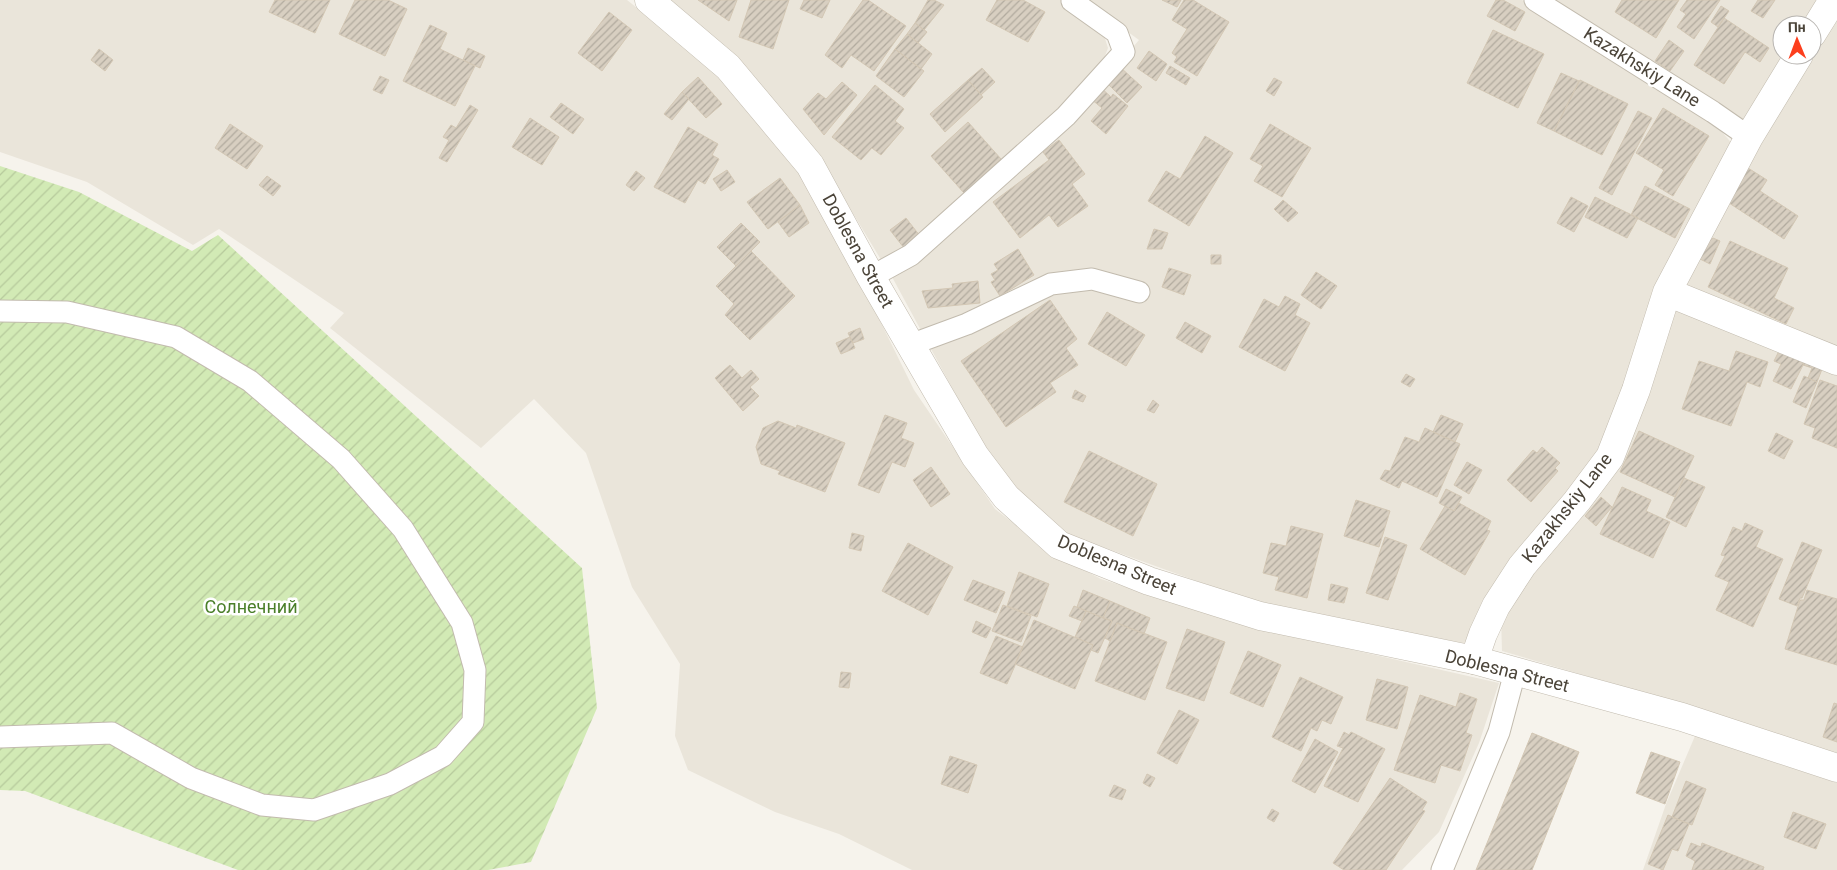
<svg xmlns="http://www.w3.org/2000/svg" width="1837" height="870" viewBox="0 0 1837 870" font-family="Roboto,sans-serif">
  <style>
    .residential { fill: #eae5da }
    .garden { fill: url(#garden-furrows) }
    .building { fill: url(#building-hatch); stroke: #d3c7b4 }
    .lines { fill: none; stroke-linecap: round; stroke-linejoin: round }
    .service-casing { stroke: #c2bbae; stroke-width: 23 }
    .minor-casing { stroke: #c2bbae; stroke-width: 29 }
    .tertiary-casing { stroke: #c2bbae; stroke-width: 29 }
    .service { stroke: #fff; stroke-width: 21 }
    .minor { stroke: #fff; stroke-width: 28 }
    .tertiary { stroke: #fff; stroke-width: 28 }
    .labels { text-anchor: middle; stroke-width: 5; stroke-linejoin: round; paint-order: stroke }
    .street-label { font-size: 18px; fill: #4b4439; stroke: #fff }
    .park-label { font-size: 18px; fill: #4a7f2a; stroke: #fff }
  </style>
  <defs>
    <pattern id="garden-furrows" width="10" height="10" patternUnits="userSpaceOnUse" patternTransform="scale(1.25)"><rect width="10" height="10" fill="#d2eab5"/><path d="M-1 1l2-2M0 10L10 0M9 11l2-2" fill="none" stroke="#b6ca9c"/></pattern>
    <pattern id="building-hatch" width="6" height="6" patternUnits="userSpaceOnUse" patternTransform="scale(1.25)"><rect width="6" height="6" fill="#d8cfc1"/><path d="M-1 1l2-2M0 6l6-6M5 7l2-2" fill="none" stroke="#b1aa9e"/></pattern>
  </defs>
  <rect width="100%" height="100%" fill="#f6f3ec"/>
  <path class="residential" d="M0,0H627L723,76L798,169L861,282L914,390L995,509L1052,553L1101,579L1251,627L1499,683L1479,743L1439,832L1402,870H912L839,834L775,812L688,770L675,736L680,664L632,587L586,453L534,399L481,448L330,328L344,313L219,229L193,245L87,182L0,152Z
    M669,0H1061L1101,26L1108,48L1100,69L1081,92L909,251L883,263L817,154Z
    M1084,0H1522L1709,117L1735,147L1601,456L1520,558L1464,643L1263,605L1067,534L1015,492L983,445L891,275L1074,117L1139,40Z
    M1548,0H1827L1811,25H1782V55H1793L1751,124L1716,107Z
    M1837,3V346L1833,345L1825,354L1677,289L1812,55V44Z
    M1671,300L1837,364V756L1695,708L1502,651L1501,617L1593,496Z
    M1695,736L1837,783V870H1643L1666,804Z"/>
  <path class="garden" d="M0,166L79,192L192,251L218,235L582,568L597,708L531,862L488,870H238L25,791L0,790Z"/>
  <path class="building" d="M275,0H330L315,33L269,12Z
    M355,0H388L407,9L385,56L339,34Z
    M698,0H737L729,21Z
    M751,0H789L773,49L739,37Z
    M804,0H830L822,18L800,9Z
    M863,0H868L906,26L874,71L851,55L842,68L825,55Z
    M928,0H934L944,5L924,30L915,23Z
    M997,0H1023L1045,12L1028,42L986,20Z
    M1162,0H1181L1177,7Z
    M1184,0H1193L1229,22L1197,76L1174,62L1177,57L1172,53L1187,29L1172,20Z
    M1496,0H1503L1525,12L1515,31L1487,16Z
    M1622,0H1679L1656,38L1615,12Z
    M1687,0H1720L1694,39L1677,27L1686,14L1680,10Z
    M1758,0H1775L1763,18L1751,11Z
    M1721,6L1729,11L1718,27L1711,22Z
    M609,12L632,30L602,71L578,53Z
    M1724,18L1769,48L1760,62L1745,52L1724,84L1694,65Z
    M915,23L927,32L918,43L907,34Z
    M430,25L447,33L440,49L475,66L455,106L403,81Z
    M1493,30L1544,54L1518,108L1467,83Z
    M907,34L932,54L921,69L895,49Z
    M1669,40L1684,51L1670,71L1655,61Z
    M468,48L485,56L480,68L463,60Z
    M99,49L113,60L105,71L91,60Z
    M895,49L924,71L904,97L876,76Z
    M1149,51L1167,64L1156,81L1137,68Z
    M1170,66L1190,78L1186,85L1166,73Z
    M1120,67L1142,87L1127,103L1106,82Z
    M982,68L995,82L981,95L968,80Z
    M1561,73L1579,81L1554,131L1537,123Z
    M380,76L389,80L382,94L373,90Z
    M698,77L722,104L706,118L682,92Z
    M1274,78L1282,82L1274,96L1266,91Z
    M968,80L983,97L945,132L930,114Z
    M1580,80L1628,104L1602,155L1554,131Z
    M842,82L857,95L824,135L803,109L818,93L826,99Z
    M875,85L904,109L895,121L904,128L881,155L872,148L861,160L832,137Z
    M1100,87L1111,97L1113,94L1128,106L1106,134L1091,121L1102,108L1091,99Z
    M682,92L689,99L672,120L664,114Z
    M561,103L584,119L573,134L550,117Z
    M470,105L478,110L447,162L439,158L449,140L443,137L451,125L456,128Z
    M1663,108L1709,136L1673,196L1655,185L1664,170L1636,153Z
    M1638,111L1652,118L1612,195L1599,188Z
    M530,118L559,137L542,165L512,147Z
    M968,122L1001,159L964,193L931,156Z
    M230,124L263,146L247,169L215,148Z
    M1270,124L1311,148L1282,197L1254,181L1263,166L1250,159Z
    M688,127L718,144L712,155L719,159L705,184L698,180L685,203L654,187Z
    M1205,136L1233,153L1189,226L1148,201L1166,171L1180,179Z
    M1059,140L1085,174L1072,184L1088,206L1058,227L1049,215L1020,238L993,202L1049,160L1043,152Z
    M1748,168L1767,180L1760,191L1798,216L1784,239L1726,201Z
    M727,170L735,182L721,191L713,179Z
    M636,171L645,178L634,191L626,185Z
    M267,176L281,186L273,196L259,185Z
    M780,178L800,205L768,229L747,202Z
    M1645,186L1690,209L1675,238L1631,215Z
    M1571,197L1588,206L1574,232L1557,223Z
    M1595,197L1638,218L1627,238L1585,217Z
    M1283,200L1298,213L1288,222L1274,209Z
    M800,205L809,223L789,237L778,222Z
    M906,218L920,236L904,248L890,230Z
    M741,223L760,242L736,266L717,247Z
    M1154,229L1168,233L1162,249H1147Z
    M1713,238L1720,241L1710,264L1698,258L1704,245Z
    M1730,241L1788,268L1774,298L1794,308L1786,324L1708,287Z
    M1018,249L1034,275L1000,296L991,282L995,280L991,274L998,270L994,264Z
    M751,251L795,296L750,340L725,315L734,304L716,286Z
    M1211,255H1221V264H1211Z
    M1169,268L1191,275L1184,295L1162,287Z
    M1316,272L1337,286L1321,309L1301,295Z
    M978,281L980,303L928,308L922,291L953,288L952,284Z
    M1285,296L1300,304L1295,315L1310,323L1285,371L1239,347L1264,299L1279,307Z
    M1050,300L1077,339L1066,348L1078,365L1050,383L1056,392L1006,427L961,361Z
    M1107,312L1145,335L1126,366L1088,344Z
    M1185,322L1211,336L1202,353L1176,338Z
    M860,328L864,339L853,343L848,333Z
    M850,337L855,348L841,354L836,343Z
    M1782,345L1807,357L1791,389L1773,381L1781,364L1774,361Z
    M1736,351L1768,362L1760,387L1747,382L1731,426L1682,409L1699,361L1729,371Z
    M1807,357L1824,364L1817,382L1808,378L1812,368L1803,365Z
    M730,365L742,378L751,370L759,379L750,387L759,396L743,411L715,378Z
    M1406,374L1415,379L1410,387L1401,382Z
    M1804,376L1817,382L1806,408L1793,402Z
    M1820,380L1837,386V448L1812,438L1815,428L1804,424Z
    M1075,390L1086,396L1083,402L1072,398Z
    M1153,400L1159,405L1154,413L1147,410Z
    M885,415L907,423L901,438L914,443L905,467L892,462L879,493L858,485Z
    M1441,415L1463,424L1455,442L1433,432Z
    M778,421L796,428L797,425L845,443L825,492L778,474L780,471L761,464L756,447L763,428Z
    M1425,428L1460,444L1437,497L1402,481L1399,488L1380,479L1385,470L1390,471L1405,437L1419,442Z
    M1639,431L1694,456L1675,497L1620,472Z
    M1776,433L1793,441L1784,459L1768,451Z
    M1542,447L1560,463L1555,468L1558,471L1531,502L1507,480L1533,450L1537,453Z
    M1089,451L1157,484L1133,536L1064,502Z
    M1467,462L1482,470L1469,494L1454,485Z
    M931,467L950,494L931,507L913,480Z
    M1684,478L1705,487L1686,527L1666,517Z
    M1622,487L1651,500L1646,511L1670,522L1653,558L1600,534Z
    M1446,489L1462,497L1454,511L1439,503Z
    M1601,497L1612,507L1596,526L1585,516Z
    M1356,500L1390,511L1379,547L1344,536Z
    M1459,503L1491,521L1487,530L1490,531L1465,575L1420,549L1445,506L1454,511Z
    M1745,523L1763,531L1756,547L1783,559L1753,627L1716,610L1729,582L1715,576L1725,556L1721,555L1733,527L1742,531Z
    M1291,526L1323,534L1307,598L1275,590L1279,577L1263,573L1271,543L1286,546Z
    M852,533L864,536L861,551L849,548Z
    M1385,537L1407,545L1388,600L1366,593Z
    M1802,542L1822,550L1802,598H1800L1797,606L1779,599Z
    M908,543L953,567L928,615L882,591Z
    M1019,572L1049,584L1037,617L1007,606Z
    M973,580L1005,592L996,613L964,600Z
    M1331,584L1348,588L1344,603L1328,600Z
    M1083,590L1110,601L1103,618L1077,607Z
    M1807,590L1837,599V665L1785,649L1800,600H1804Z
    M1110,601L1150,618L1144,634L1117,623L1110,641L1105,638L1112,621L1103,618Z
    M1003,605L1031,616L1021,642L992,631Z
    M1074,606L1086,611L1082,621L1069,616Z
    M1086,611L1112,621L1098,653L1091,650L1093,645L1075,637Z
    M1034,620L1093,645L1075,689L1015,664Z
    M976,621L991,628L986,638L972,632Z
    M1117,623L1167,642L1145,700L1095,681Z
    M1187,629L1225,642L1204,701L1166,688Z
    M996,636L1023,647L1007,684L980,673Z
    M1248,651L1281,665L1263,707L1230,693Z
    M841,672L851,673L849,688L839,687Z
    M1300,677L1343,697L1331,724L1322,720L1317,731L1311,728L1301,751L1272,737Z
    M1377,679L1408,687L1397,729L1366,720Z
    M1460,693L1477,699L1466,733L1472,735L1460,771L1441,765L1435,783L1394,770L1420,695L1456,707Z
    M1834,703L1837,704V742L1823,737Z
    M1179,710L1199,720L1177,764L1157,753Z
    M1344,732L1349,735L1351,732L1385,749L1358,802L1324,786L1343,748L1337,746Z
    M1532,733L1579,752L1532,870H1476Z
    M1315,739L1338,752L1315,793L1292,781Z
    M1651,752L1680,762L1665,804L1636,793Z
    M950,756L977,765L968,793L941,784Z
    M1147,774L1155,778L1150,787L1143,783Z
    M1390,778L1427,802L1422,810L1425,811L1386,870H1344L1333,863Z
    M1686,781L1706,789L1692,825L1672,817Z
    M1114,785L1126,790L1122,800L1109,796Z
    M1272,809L1279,813L1274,822L1267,818Z
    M1793,812L1826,824L1816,849L1784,837Z
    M1668,815L1689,824L1678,851L1672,849L1663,870L1648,864Z
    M1691,843L1701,847L1702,843L1764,867L1763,870H1692L1695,861L1686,856Z"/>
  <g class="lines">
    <defs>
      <path id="service" d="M1535,0L1713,112L1749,137
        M871,277L911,255L1066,116L1124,52L1117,33L1072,1
        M0,311L67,312L176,337L250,381L341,459L403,529L462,623L475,670L473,722L443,756L390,784L314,810L262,805L191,778L112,733L0,737
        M910,345L967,324L1051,284L1092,279L1139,292
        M1442,870L1499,732L1515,672"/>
      <path id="minor" d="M1812,34L1833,0
        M1667,292L1837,361
        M1474,660L1483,634L1496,606L1522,566L1577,501L1610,457L1636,390L1667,292L1749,137L1799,55"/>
      <path id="tertiary" d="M649,0L728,67L810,165L871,277L975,456L1006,497L1059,545L1149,581L1260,616L1474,660L1682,717L1837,768"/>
    </defs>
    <use href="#service" class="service-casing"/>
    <use href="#minor" class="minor-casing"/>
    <use href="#tertiary" class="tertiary-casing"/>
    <use href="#service" class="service"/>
    <use href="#minor" class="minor"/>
    <use href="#tertiary" class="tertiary"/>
  </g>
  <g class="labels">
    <g class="street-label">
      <text transform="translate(1642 67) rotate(32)" y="6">Kazakhskiy Lane</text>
      <text transform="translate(858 251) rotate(61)" y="6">Doblesna Street</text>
      <text transform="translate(1567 508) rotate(-52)" y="6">Kazakhskiy Lane</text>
      <text transform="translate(1117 565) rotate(23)" y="6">Doblesna Street</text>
      <text transform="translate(1507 671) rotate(14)" y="6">Doblesna Street</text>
    </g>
    <g class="park-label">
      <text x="251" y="613">Солнечний</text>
    </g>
  </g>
  <g transform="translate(1797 40) rotate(359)"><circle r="24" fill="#ffffff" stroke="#b7b4b0"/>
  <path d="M0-4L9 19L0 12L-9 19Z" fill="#fc3f1d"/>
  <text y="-8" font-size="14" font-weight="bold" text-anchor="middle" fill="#4b4439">Пн</text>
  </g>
</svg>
